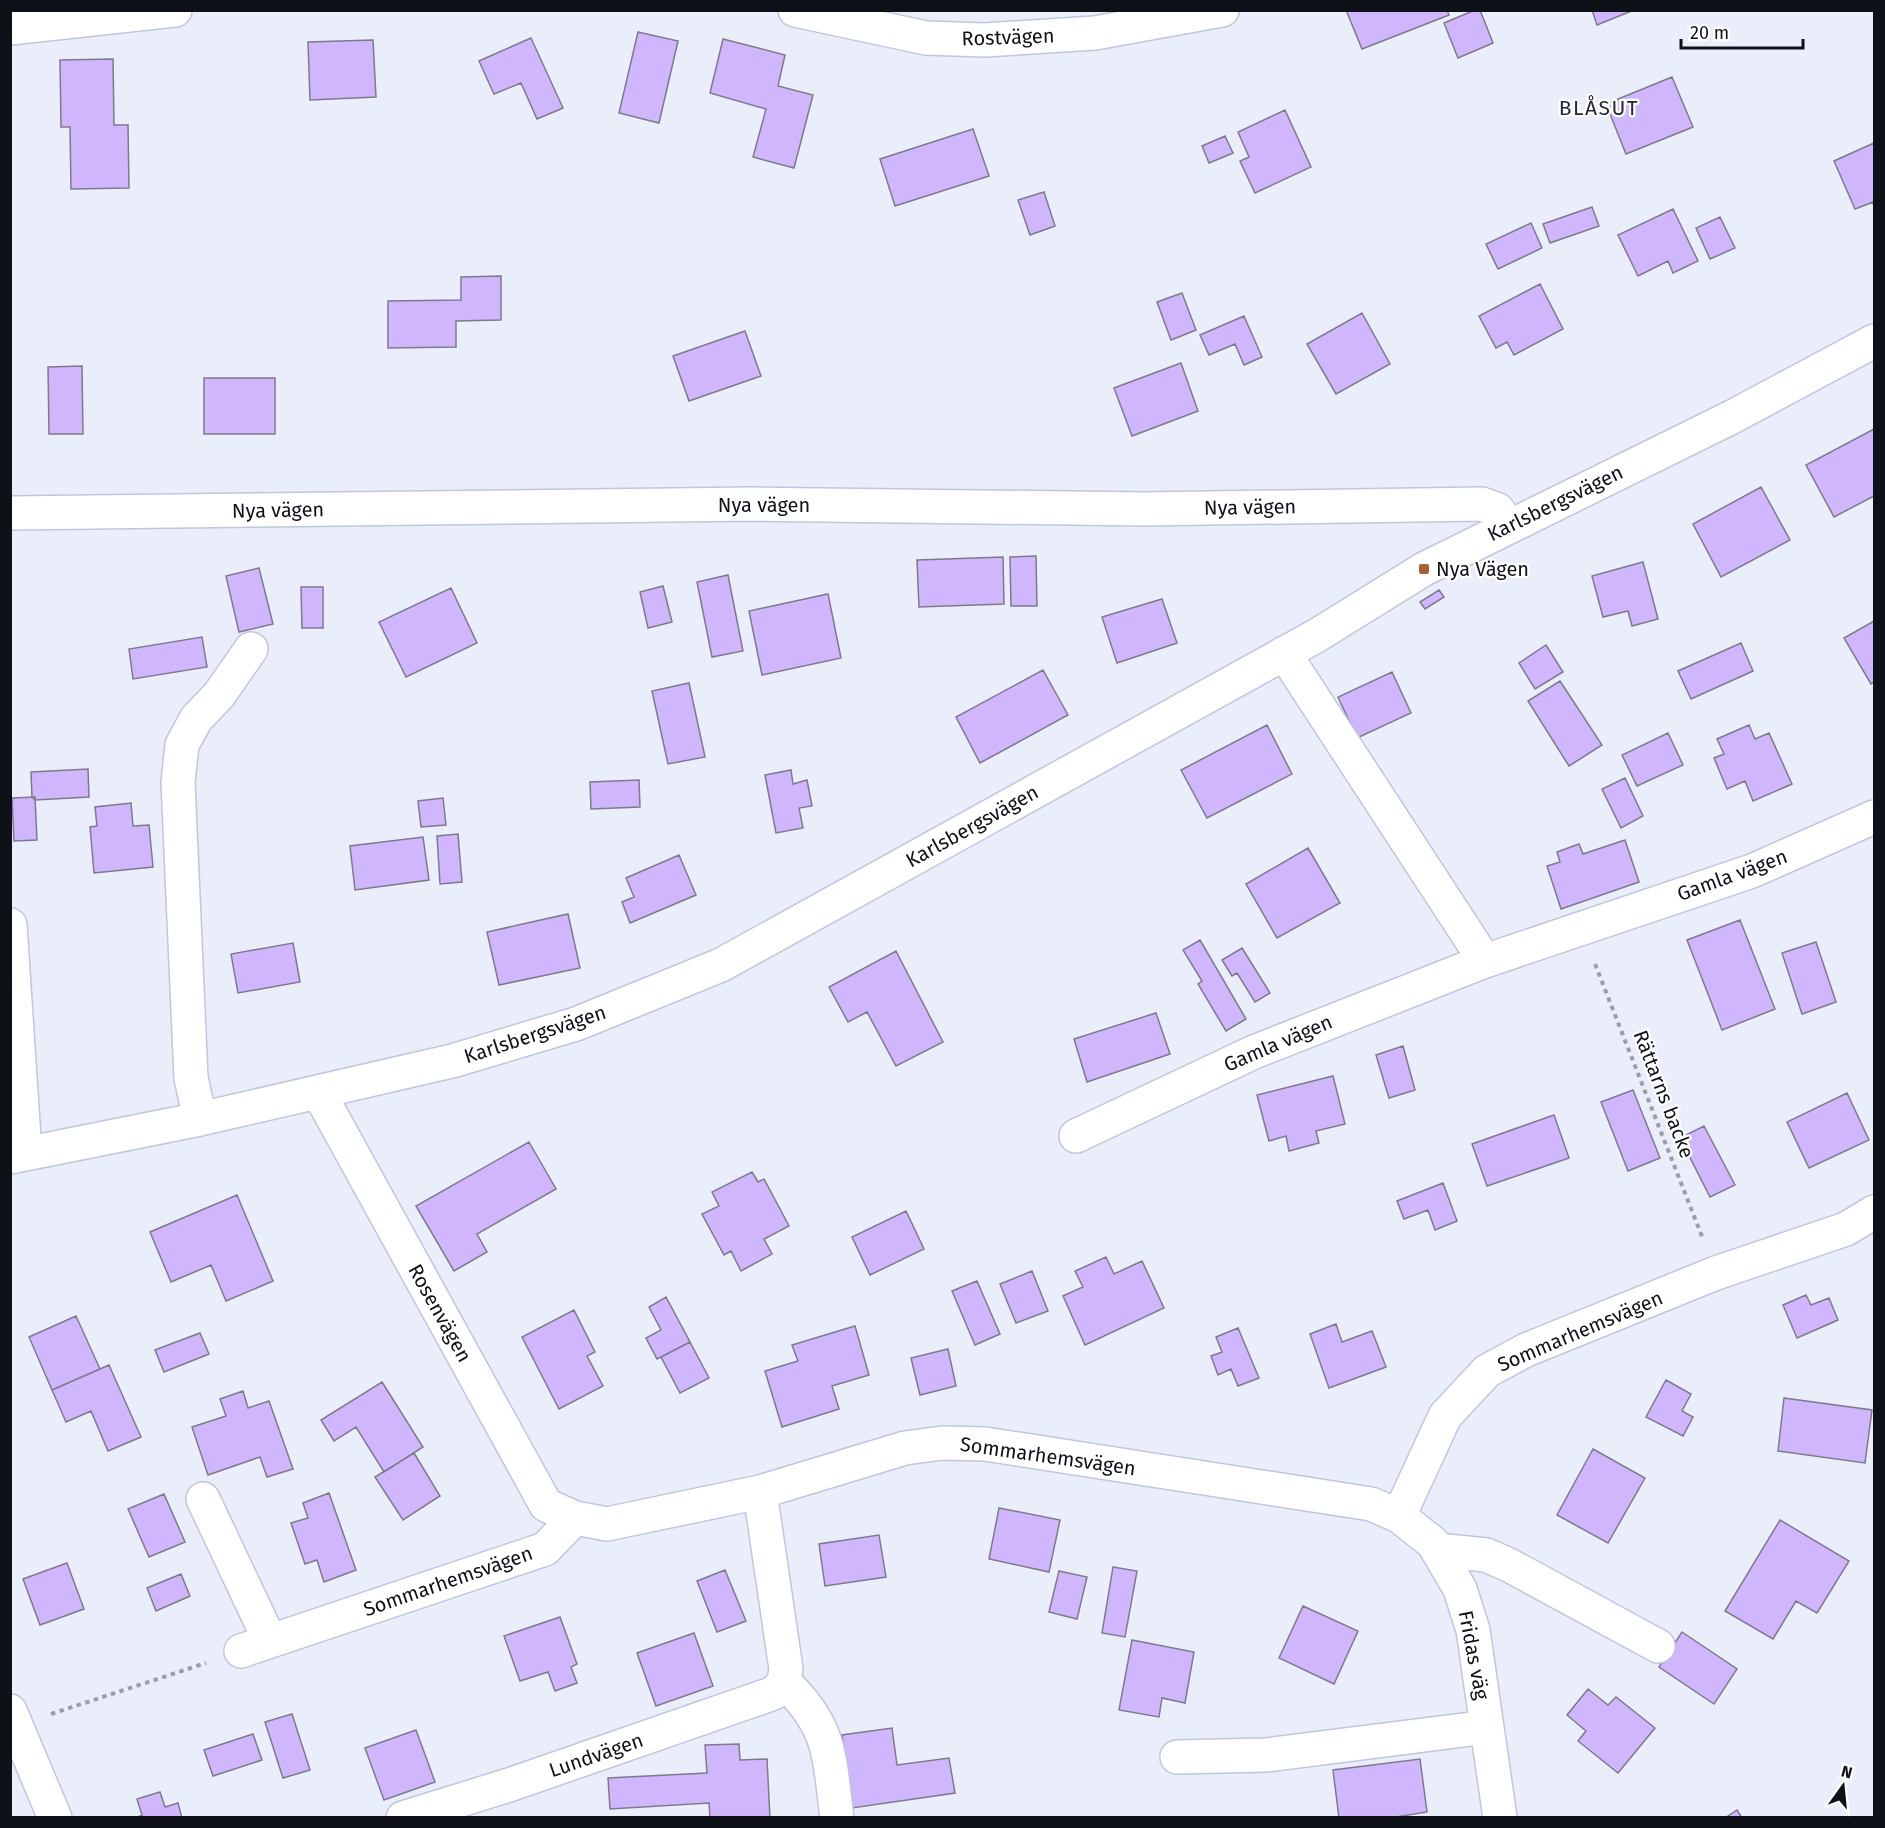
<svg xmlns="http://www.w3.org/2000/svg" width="1885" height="1828" viewBox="0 0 1885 1828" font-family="'Fira Sans',sans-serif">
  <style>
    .building { fill: #d0b6fc; stroke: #7f798c; stroke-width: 1.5 }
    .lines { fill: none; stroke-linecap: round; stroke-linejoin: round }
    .minor-casing { stroke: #c0c6db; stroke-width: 36 }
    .path { stroke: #9b9ea9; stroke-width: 4; stroke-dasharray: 4.5 4.5; stroke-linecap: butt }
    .minor { stroke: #fff; stroke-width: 33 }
    .poi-dot { fill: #a66232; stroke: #fff; stroke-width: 2 }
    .labels { text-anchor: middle; stroke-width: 4.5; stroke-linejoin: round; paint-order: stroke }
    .street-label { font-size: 20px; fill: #0f1118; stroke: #fff }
    .poi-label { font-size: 20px; fill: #0f1118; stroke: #fff; text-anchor: start }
    .neighbourhood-label { font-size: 21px; letter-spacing: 1.5px; fill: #242838; stroke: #fff }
  </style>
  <rect width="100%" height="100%" fill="#eaeefb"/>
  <path class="building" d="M1346,10H1447L1449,15L1362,49Z
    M1475,10H1480L1493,43L1458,58L1444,23Z
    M1592,10H1634L1597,25Z
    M638,32L678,41L659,123L619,113Z
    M531,38L563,108L537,119L521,83L494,94L479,61Z
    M723,39L785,55L778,86L813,95L794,168L753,157L766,109L710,93Z
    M373,40L376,97L310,100L308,42Z
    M113,59L114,125H128L129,188L71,189L70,127H61L60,60Z
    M1672,77L1693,127L1626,154L1606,104Z
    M1285,110L1311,167L1255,193L1240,161L1249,157L1238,132Z
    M973,129L989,176L895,206L880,159Z
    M1225,136L1233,153L1209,163L1202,146Z
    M1874,143V206L1873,202L1855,209L1834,161Z
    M1044,192L1055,226L1030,235L1018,200Z
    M1592,207L1599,226L1550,243L1543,224Z
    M1673,209L1698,261L1673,273L1668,261L1638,276L1618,235Z
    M1720,217L1735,248L1710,259L1696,228Z
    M1531,223L1542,248L1498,269L1486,244Z
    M501,276V320L456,321V347L388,348V301L461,300V277Z
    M1540,284L1563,329L1514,355L1507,342L1496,348L1479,316Z
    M1182,293L1196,330L1171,340L1157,302Z
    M1362,313L1390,364L1336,394L1307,344Z
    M1244,316L1262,357L1244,365L1235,344L1209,355L1200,335Z
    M745,331L761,376L689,401L673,356Z
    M1181,363L1198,411L1132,436L1114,388Z
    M82,366L83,434H49L48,367Z
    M204,378H275V434H204Z
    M1874,429V496L1834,517L1806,465Z
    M1761,487L1790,540L1721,577L1693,524Z
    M1036,556L1037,606H1011L1010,557Z
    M1003,557L1004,604L919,607L917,560Z
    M1643,562L1658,619L1632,626L1628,611L1603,617L1592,576Z
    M259,568L273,624L239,632L226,576Z
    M728,575L743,651L712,657L697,582Z
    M663,586L672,622L648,628L640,592Z
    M301,587H323V628H302Z
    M451,588L477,643L406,677L379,622Z
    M1439,590L1444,597L1425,609L1420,602Z
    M828,594L841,658L762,675L749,611Z
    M1162,599L1177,643L1117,663L1102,617Z
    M1874,621V682L1871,684L1844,638Z
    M202,637L207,667L133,679L129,649Z
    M1741,643L1753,671L1691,699L1678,671Z
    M1546,645L1563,672L1535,689L1519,663Z
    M1043,670L1068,715L980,763L956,717Z
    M1392,672L1411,713L1357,738L1338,697Z
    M1560,681L1602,745L1569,766L1528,701Z
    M689,683L705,757L668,764L652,691Z
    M1267,725L1292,774L1207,818L1181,770Z
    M1749,725L1755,739L1769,733L1792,784L1753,801L1745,781L1727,789L1714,758L1724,754L1717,739Z
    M1668,733L1683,765L1637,786L1622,755Z
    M88,769L89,797L35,800L32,797L31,772Z
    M791,770L793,784L807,780L812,806L799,808L803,828L776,833L765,775Z
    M1625,778L1643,816L1621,828L1602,789Z
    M639,780L640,807L591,809L590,782Z
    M35,797L37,840L14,841L12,798Z
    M443,798L446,825L421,827L418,801Z
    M131,803L133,826L149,825L153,867L94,873L90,827L97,826L95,807Z
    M458,834L462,882L440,884L437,836Z
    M423,837L429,880L355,890L350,846Z
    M1625,840L1639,882L1561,909L1547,866L1560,862L1557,852L1579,844L1583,854Z
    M1308,848L1340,903L1277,938L1246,884Z
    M679,855L696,895L630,923L622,902L634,897L626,878Z
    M568,914L580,968L499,985L487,932Z
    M1740,920L1775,1009L1722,1030L1687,940Z
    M1200,940L1246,1019L1226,1031L1198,984L1202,981L1183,950Z
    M1816,942L1836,1002L1802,1014L1782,953Z
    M293,943L300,982L238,993L231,954Z
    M1242,948L1270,993L1255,1002L1237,973L1232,976L1222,960Z
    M896,951L943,1042L896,1066L867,1012L848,1022L829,987Z
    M1156,1013L1170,1054L1087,1082L1074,1039Z
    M1403,1046L1415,1090L1389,1098L1376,1055Z
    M1333,1076L1345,1124L1316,1131L1319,1143L1289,1151L1286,1136L1269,1141L1257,1095Z
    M1633,1090L1660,1158L1628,1171L1601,1102Z
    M1847,1093L1869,1140L1809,1168L1787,1122Z
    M1554,1115L1569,1158L1487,1186L1472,1144Z
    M1704,1126L1735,1185L1710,1197L1680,1138Z
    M529,1142L556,1189L477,1234L487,1252L454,1271L416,1206Z
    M752,1172L758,1182L764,1179L789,1226L764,1239L772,1254L741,1271L731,1251L724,1255L702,1214L719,1206L712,1192Z
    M1443,1183L1457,1221L1435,1230L1428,1210L1404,1219L1397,1201Z
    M237,1195L273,1281L226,1301L211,1265L171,1282L150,1232Z
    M906,1211L924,1249L870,1275L852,1237Z
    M1106,1257L1114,1274L1142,1261L1164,1308L1085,1345L1063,1296L1083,1287L1075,1271Z
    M1032,1271L1048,1311L1016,1323L1000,1284Z
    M977,1281L1000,1334L975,1345L952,1291Z
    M1806,1295L1811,1305L1829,1298L1838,1320L1797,1338L1783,1305Z
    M666,1297L690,1342L657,1359L646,1338L661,1330L649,1307Z
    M574,1310L595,1352L587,1356L603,1386L559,1409L522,1337Z
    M76,1316L100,1369L52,1390L29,1337Z
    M1336,1324L1342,1342L1372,1331L1386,1367L1329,1388L1310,1334Z
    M855,1326L869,1375L832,1386L839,1409L782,1427L765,1371L798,1361L792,1345Z
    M1238,1328L1259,1378L1238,1386L1231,1369L1218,1375L1211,1356L1222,1352L1216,1337Z
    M200,1333L209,1354L164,1372L155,1350Z
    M690,1342L709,1378L680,1393L661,1357Z
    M948,1349L956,1386L920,1395L911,1358Z
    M109,1365L141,1437L108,1451L91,1411L66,1422L52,1390Z
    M1666,1380L1691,1394L1682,1411L1693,1417L1683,1436L1646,1417Z
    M382,1382L423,1447L384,1472L356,1427L334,1441L321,1420Z
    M243,1391L248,1408L269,1401L293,1469L267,1477L260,1457L208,1475L192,1427L226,1416L220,1399Z
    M1784,1398L1872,1410L1865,1463L1778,1451Z
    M1593,1449L1645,1478L1608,1543L1557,1515Z
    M414,1453L440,1496L403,1520L375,1477Z
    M329,1493L356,1570L324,1582L317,1560L305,1564L291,1523L308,1518L303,1503Z
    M164,1494L185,1542L149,1557L128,1509Z
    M999,1508L1060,1520L1049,1572L989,1559Z
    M1780,1520L1849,1561L1817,1613L1796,1601L1773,1639L1725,1611Z
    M879,1535L886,1577L825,1586L819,1544Z
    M67,1563L84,1609L40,1625L23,1579Z
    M1113,1567L1137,1571L1125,1637L1102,1633Z
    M725,1570L746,1621L717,1632L697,1581Z
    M1059,1571L1087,1577L1077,1619L1049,1612Z
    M181,1574L190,1596L156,1611L147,1588Z
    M1303,1606L1358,1631L1334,1684L1279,1658Z
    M560,1617L577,1664L571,1667L577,1683L555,1691L548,1672L520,1681L504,1636Z
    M1682,1632L1737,1669L1714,1704L1659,1667Z
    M694,1633L713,1686L656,1706L637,1653Z
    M1132,1640L1194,1652L1185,1703L1162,1698L1159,1717L1119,1710Z
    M1588,1689L1608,1705L1616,1697L1655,1728L1618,1773L1578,1741L1586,1731L1567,1715Z
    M292,1714L310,1770L283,1778L265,1722Z
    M892,1728L897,1765L949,1758L955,1793L852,1808L842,1735Z
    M416,1730L435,1782L384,1800L365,1748Z
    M253,1734L262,1760L213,1776L204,1750Z
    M739,1744L740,1760L767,1759L770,1818H710L709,1803L610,1809L608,1778L707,1773L705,1745Z
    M1420,1759L1427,1812L1390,1818H1339L1333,1770Z
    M160,1792L165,1807L178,1803L182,1818H136L142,1815L137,1799Z
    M1737,1810L1742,1818H1725Z"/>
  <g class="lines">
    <defs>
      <path id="minor" d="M795,10L926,38L985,40L1095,33L1222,10
        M10,28L175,10
        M10,513L752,504L1144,509L1482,504L1498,510L1508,526
        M1284,653L1485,961L1752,871L1874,817
        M10,925L25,1153
        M319,1093L546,1505L575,1518
        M200,1119L191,1078L178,782L182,745L196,719L219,695L251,649
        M1076,1136L1254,1052L1485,961
        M10,1157L200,1119L452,1061L576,1024L721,965L1316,636L1424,569L1732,417L1874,341
        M203,1499L270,1641
        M1399,1516L1445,1416L1487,1371L1526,1350L1716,1273L1846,1229L1874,1212
        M1437,1550L1486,1555L1509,1565L1658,1646
        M241,1651L545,1549L575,1518L607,1524L760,1492L905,1448L942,1443L985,1444L1371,1504L1399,1516L1433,1543L1460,1589L1473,1630L1500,1818
        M784,1682C832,1727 829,1757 837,1818
        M10,1711L55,1818
        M1177,1757L1266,1755L1487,1727
        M403,1818L509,1785L774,1693L784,1682L786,1669L760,1492"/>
    </defs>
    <use href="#minor" class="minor-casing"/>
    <path class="path" d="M1595,964L1703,1239
      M51,1714L206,1663"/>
    <use href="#minor" class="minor"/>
  </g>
  <rect class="poi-dot" x="1418" y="563" width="12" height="12" rx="3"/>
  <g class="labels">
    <g class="street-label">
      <text transform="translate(1008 37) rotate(-2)" y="7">Rostvägen</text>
      <text transform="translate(1555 503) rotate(-26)" y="7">Karlsbergsvägen</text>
      <text x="764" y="512">Nya vägen</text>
      <text transform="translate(1250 507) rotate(-1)" y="7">Nya vägen</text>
      <text transform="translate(278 510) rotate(-1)" y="7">Nya vägen</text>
      <text transform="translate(972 826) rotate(-29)" y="7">Karlsbergsvägen</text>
      <text transform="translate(1732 875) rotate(-20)" y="7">Gamla vägen</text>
      <text transform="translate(535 1034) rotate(-18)" y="7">Karlsbergsvägen</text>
      <text transform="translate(1278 1043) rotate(-23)" y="7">Gamla vägen</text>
      <text transform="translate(1664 1094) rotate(69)" y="7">Rättarns backe</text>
      <text transform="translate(440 1313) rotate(61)" y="7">Rosenvägen</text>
      <text transform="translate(1580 1331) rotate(-23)" y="7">Sommarhemsvägen</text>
      <text transform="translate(1048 1456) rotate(8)" y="7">Sommarhemsvägen</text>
      <text transform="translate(448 1581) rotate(-19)" y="7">Sommarhemsvägen</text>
      <text transform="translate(1474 1655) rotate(79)" y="7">Fridas väg</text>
      <text transform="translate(596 1755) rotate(-19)" y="7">Lundvägen</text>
    </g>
    <g class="poi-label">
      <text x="1436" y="576">Nya Vägen</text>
    </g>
    <g class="neighbourhood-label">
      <text x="1599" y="115">BLÅSUT</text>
    </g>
  </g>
  <rect width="1885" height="1828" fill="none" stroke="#0f1118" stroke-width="24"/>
  <g transform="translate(1843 1786) rotate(15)" stroke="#ffffff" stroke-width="4.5" paint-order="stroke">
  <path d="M0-4.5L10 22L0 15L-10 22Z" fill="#0f1118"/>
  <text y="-9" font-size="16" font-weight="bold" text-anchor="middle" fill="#0f1118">N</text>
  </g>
  <path d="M1681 39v9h122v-9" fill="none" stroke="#0f1118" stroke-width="3"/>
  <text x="1690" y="39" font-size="18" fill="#0f1118" stroke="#ffffff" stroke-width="4.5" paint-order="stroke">20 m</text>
</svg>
